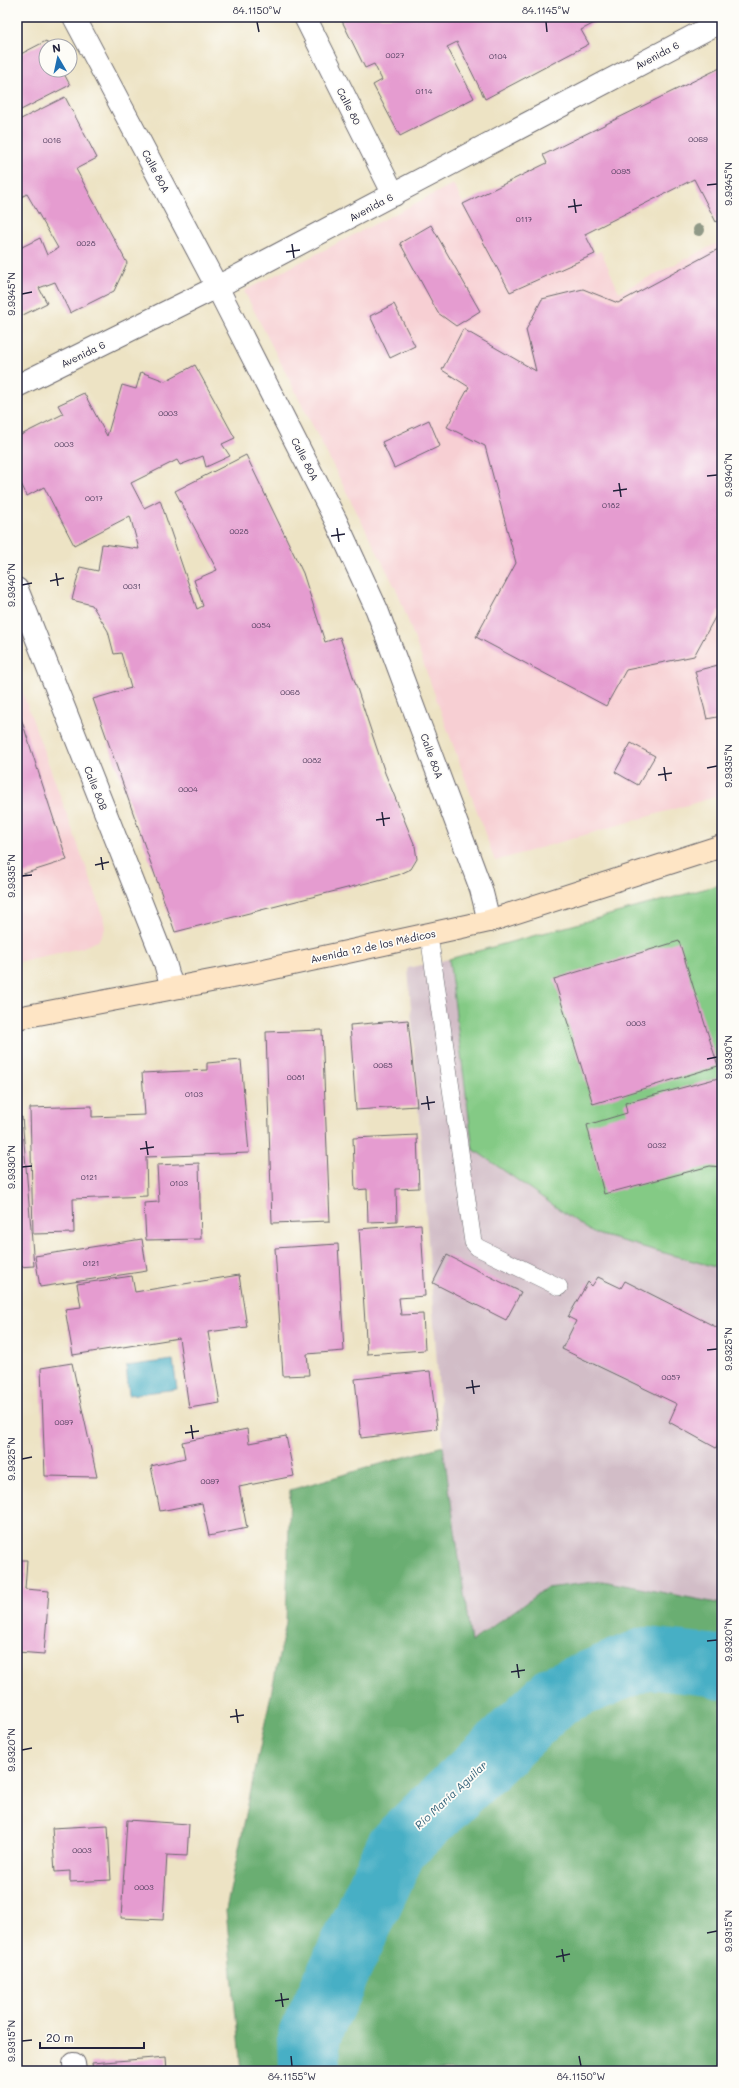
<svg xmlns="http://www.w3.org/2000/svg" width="739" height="2088" viewBox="0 0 739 2088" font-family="Mali,sans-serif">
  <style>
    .built { fill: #f7cfd3 }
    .industrial { fill: #d2bdc7 }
    .green { fill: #84ca85; stroke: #537660 }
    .forest { fill: #6bae72; stroke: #466856 }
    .water { fill: #46afc5; stroke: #346880 }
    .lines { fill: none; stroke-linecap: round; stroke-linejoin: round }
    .river { stroke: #46afc5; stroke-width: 62 }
    .building { fill: #e59cd0 }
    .lane-casing { stroke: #69666b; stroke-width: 18 }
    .street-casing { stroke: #69666b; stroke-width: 24 }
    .secondary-casing { stroke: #69666b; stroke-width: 24 }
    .lane { stroke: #fff; stroke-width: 17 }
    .street { stroke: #fff; stroke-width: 22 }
    .secondary { stroke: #fee5c5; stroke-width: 22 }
    .tree { fill: #909987 }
    .ticks { fill: none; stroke: #22223b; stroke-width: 1.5 }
    .labels { text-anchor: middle; stroke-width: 3.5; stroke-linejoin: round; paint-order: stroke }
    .number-label { font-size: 8px; fill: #534060 }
    .street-label { font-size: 10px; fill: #22223b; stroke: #fdfcf7 }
    .water-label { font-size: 11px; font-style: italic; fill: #326179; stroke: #fdfcf7 }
    .neatline { fill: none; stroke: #22223b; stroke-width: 1.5 }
    .ticks-label { font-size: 10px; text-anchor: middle; fill: #22223b }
  </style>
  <rect width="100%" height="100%" fill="#fdfcf7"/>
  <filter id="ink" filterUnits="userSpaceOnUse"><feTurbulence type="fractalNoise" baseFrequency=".025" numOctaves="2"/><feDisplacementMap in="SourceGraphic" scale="8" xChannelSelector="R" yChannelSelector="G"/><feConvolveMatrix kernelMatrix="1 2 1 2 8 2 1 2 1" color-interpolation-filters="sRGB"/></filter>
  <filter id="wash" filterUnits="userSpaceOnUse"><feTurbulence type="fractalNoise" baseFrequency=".012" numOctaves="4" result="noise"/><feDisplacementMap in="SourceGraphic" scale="16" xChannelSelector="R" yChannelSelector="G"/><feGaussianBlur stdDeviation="0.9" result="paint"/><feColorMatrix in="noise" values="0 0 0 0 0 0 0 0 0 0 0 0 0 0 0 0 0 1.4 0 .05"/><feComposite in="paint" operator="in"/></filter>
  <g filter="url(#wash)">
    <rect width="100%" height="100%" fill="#ede3c4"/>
    <path class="built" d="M453,184L510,292L601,251L619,292L722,241V795L495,861L398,593L244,291Z
      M17,677L103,914L105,929L98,941L81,948L17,962Z"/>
    <path class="industrial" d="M449,959L473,1149L593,1233L722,1269V1604L603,1581L546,1588L470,1642L443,1446L408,968Z"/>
    <path class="green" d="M722,884V1269L593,1233L473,1149L449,959Z"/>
    <path class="forest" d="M443,1446L471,1642L546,1588L603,1581L722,1604V2071H241L226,1910L286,1622L290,1490Z"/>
    <path class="water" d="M173,1360L177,1389L129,1395L126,1366Z"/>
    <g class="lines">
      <path class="river" d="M310,2071L309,2036L397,1847L557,1695L647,1658L719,1666L722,1669"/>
    </g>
    <g id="blocks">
      <path class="building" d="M340,17H606L581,30L589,44L485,99L457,42L447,47L474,98L400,136L373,85L382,80L374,64L365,68Z
        M46,41L49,46H46V70H62L70,85L17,112V56Z
        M722,67V219L716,222L694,179L585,234L595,254L510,292L463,204L547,163L543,155Z
        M65,97L97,158L76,169L127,263L114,291L70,313L55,282L39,288L47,303L17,318V247L18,249L40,238L47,255L58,248L27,194L17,199V121Z
        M431,225L480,311L456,326L438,313L400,243Z
        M722,247V612L719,610L694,656L626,670L606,706L476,637L516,563L485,446L447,427L469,387L442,370L463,329L536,371L526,330L542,299L583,289L618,303Z
        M394,304L415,346L390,358L370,316Z
        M195,365L235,438L222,444L230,456L206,467L203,456L180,465L177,460L131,483L144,508L160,500L197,609L203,606L194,580L217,570L175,491L246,455L303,573L325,642L340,637L385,773L415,846L417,859L411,869L398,875L175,932L93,699L131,688L121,653L114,654L108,631L92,605L72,600L80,567L98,571L102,544L139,549L130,516L74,545L44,487L27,496L17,475V437L63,414L58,405L84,393L107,436L122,385L136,389L141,372L165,381Z
        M429,420L440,446L394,468L382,442Z
        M722,664V716L707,719L695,671Z
        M17,706L67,860L17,876Z
        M631,743L655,756L638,785L615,772Z
        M679,941L718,1066L593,1104L554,979Z
        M408,1020L417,1106L356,1110L350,1025Z
        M322,1030L330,1221L272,1223L266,1032Z
        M241,1060L249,1153L146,1157L147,1196L73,1199L74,1233L33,1234L30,1108L92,1106V1117L145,1115L142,1073L207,1070V1063Z
        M722,1077V1167L710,1166L604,1194L587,1125L627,1113L625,1103Z
        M22,1117L34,1266L17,1267V1118Z
        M417,1135L419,1188L396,1189L397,1221L368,1222L367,1189L355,1190L353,1138Z
        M199,1163L201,1239L146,1240L144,1203L159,1202L157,1165Z
        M421,1224L425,1296L399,1298L401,1315L423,1314L425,1350L367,1354L359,1229Z
        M142,1239L147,1271L40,1287L35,1256Z
        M338,1244L344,1351L307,1354L309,1375L283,1376L275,1248Z
        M447,1255L521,1292L506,1320L433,1283Z
        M239,1275L247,1327L208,1332L220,1403L189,1408L179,1338L73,1355L65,1309L81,1307L77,1284L132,1276L135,1292Z
        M598,1277L621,1288L625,1281L722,1330V1438L720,1437L716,1448L669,1422L677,1404L562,1349L576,1321L568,1317L588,1282L592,1286Z
        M72,1363L97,1477L45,1476L41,1368Z
        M430,1371L437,1429L361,1438L355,1379Z
        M247,1429L249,1443L286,1436L294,1476L239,1487L247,1528L209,1536L202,1503L160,1511L151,1466L185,1458L182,1442Z
        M17,1560H27L25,1589L49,1591L44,1654L17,1652Z
        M127,1820L189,1824L187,1856L167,1855L163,1920L121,1918Z
        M108,1825L111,1880L70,1882V1871L55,1872L52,1828Z
        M166,2057L167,2071H93L92,2063Z"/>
    </g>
  </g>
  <g filter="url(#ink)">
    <use href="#blocks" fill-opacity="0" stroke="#69666b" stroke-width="1"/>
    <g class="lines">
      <defs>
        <path id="lane" d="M429,935L473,1242L477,1247L559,1287"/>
        <path id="street" d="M74,17L217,287L336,521L377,610L481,889L489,921
          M305,17L394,195
          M17,386L217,287L722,21
          M17,589L165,963L172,988
          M74,2064L75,2071"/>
        <path id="secondary" d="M17,1018L237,976L489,921L722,846"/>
      </defs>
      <use href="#lane" class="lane-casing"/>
      <use href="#street" class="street-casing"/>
      <use href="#secondary" class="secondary-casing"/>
      <use href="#lane" class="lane"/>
      <use href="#street" class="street"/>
      <use href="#secondary" class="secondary"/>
    </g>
    <circle class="tree" cx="699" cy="230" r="6"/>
  </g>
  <path class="ticks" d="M257,22L259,32M546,22L547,32M707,185L717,184M574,199L576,213M568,207L582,205M292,244L294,258M286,252L300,250M22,294L32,292M707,476L717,475M619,483L621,497M613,491L627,489M337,528L339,542M331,536L345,534M56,573L58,586M50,581L64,578M22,585L32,583M664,767L666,781M707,768L717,766M658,775L672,773M382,812L384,826M376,820L390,818M101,857L103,870M95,865L109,862M22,876L32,875M707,1059L717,1057M427,1096L429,1110M421,1104L435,1102M146,1141L148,1155M140,1149L154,1147M22,1167L32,1166M707,1350L717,1349M472,1380L474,1394M466,1388L480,1386M191,1425L193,1439M185,1433L199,1431M22,1459L32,1457M707,1641L717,1640M517,1664L519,1678M511,1672L525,1670M236,1709L238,1723M230,1717L244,1715M22,1750L32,1748M707,1933L717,1931M562,1949L564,1962M556,1957L570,1954M281,1993L283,2007M275,2001L289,1999M22,2041L32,2040M291,2056L292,2066M579,2056L581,2066"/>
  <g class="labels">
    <g class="number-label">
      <text x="395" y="58">0027</text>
      <text x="498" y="59">0104</text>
      <text x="424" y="94">0114</text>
      <text x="698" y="142">0069</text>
      <text x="52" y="143">0016</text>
      <text x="621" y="174">0095</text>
      <text x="524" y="222">0117</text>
      <text x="86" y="246">0028</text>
      <text x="168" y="416">0003</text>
      <text x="64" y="447">0003</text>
      <text x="94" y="501">0017</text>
      <text x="611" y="508">0182</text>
      <text x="239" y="534">0028</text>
      <text x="132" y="589">0031</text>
      <text x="261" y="628">0054</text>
      <text x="290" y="695">0068</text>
      <text x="312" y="763">0082</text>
      <text x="188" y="792">0004</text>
      <text x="636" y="1026">0003</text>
      <text x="383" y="1068">0065</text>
      <text x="296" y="1080">0081</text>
      <text x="194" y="1097">0103</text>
      <text x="657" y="1148">0032</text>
      <text x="89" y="1180">0121</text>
      <text x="179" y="1186">0103</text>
      <text x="91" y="1266">0121</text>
      <text x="671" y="1380">0057</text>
      <text x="64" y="1425">0097</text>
      <text x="210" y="1484">0097</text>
      <text x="82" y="1853">0003</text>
      <text x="144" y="1890">0003</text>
    </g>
    <g class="street-label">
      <text transform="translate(657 55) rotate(-28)" y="4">Avenida 6</text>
      <text transform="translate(349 106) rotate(63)" y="4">Calle 80</text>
      <text transform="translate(156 171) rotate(62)" y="4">Calle 80A</text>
      <text transform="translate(371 207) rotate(-28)" y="4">Avenida 6</text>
      <text transform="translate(83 354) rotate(-26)" y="4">Avenida 6</text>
      <text transform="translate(305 459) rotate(63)" y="4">Calle 80A</text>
      <text transform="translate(432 756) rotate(70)" y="4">Calle 80A</text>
      <text transform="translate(96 788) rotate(68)" y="4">Calle 80B</text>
      <text transform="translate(373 946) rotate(-12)" y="4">Avenida 12 de los Médicos</text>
    </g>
    <g class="water-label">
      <text transform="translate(451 1795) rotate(-43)" y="4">Río María Aguilar</text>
    </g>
  </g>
  <rect width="739" height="2088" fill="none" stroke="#fdfcf7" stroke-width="44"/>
  <g transform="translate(58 58) rotate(351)"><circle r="19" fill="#fdfcf7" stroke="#a5a5ac"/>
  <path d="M0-3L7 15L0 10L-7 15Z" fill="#1f6fb2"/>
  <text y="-6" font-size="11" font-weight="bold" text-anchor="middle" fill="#22223b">N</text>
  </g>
  <path d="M40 2042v6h104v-6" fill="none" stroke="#22223b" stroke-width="2"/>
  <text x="46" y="2042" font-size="12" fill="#22223b" stroke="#fdfcf7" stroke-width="3" paint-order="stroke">20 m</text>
  <rect x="22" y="22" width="695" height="2044" class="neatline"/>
  <g class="ticks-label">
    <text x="257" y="14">84.1150°W</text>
    <text x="546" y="14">84.1145°W</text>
    <text transform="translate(728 184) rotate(-90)" y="4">9.9345°N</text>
    <text transform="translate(11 294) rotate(-90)" y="4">9.9345°N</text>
    <text transform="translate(728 475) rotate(-90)" y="4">9.9340°N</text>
    <text transform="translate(11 585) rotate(-90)" y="4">9.9340°N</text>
    <text transform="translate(728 766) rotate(-90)" y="4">9.9335°N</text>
    <text transform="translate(11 876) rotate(-90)" y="4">9.9335°N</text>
    <text transform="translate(728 1057) rotate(-90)" y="4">9.9330°N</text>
    <text transform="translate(11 1167) rotate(-90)" y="4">9.9330°N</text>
    <text transform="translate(728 1349) rotate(-90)" y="4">9.9325°N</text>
    <text transform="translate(11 1459) rotate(-90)" y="4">9.9325°N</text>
    <text transform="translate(728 1640) rotate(-90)" y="4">9.9320°N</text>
    <text transform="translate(11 1750) rotate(-90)" y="4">9.9320°N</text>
    <text transform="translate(728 1931) rotate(-90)" y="4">9.9315°N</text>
    <text transform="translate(11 2041) rotate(-90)" y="4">9.9315°N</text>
    <text x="292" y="2080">84.1155°W</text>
    <text x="581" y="2080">84.1150°W</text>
  </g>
</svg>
